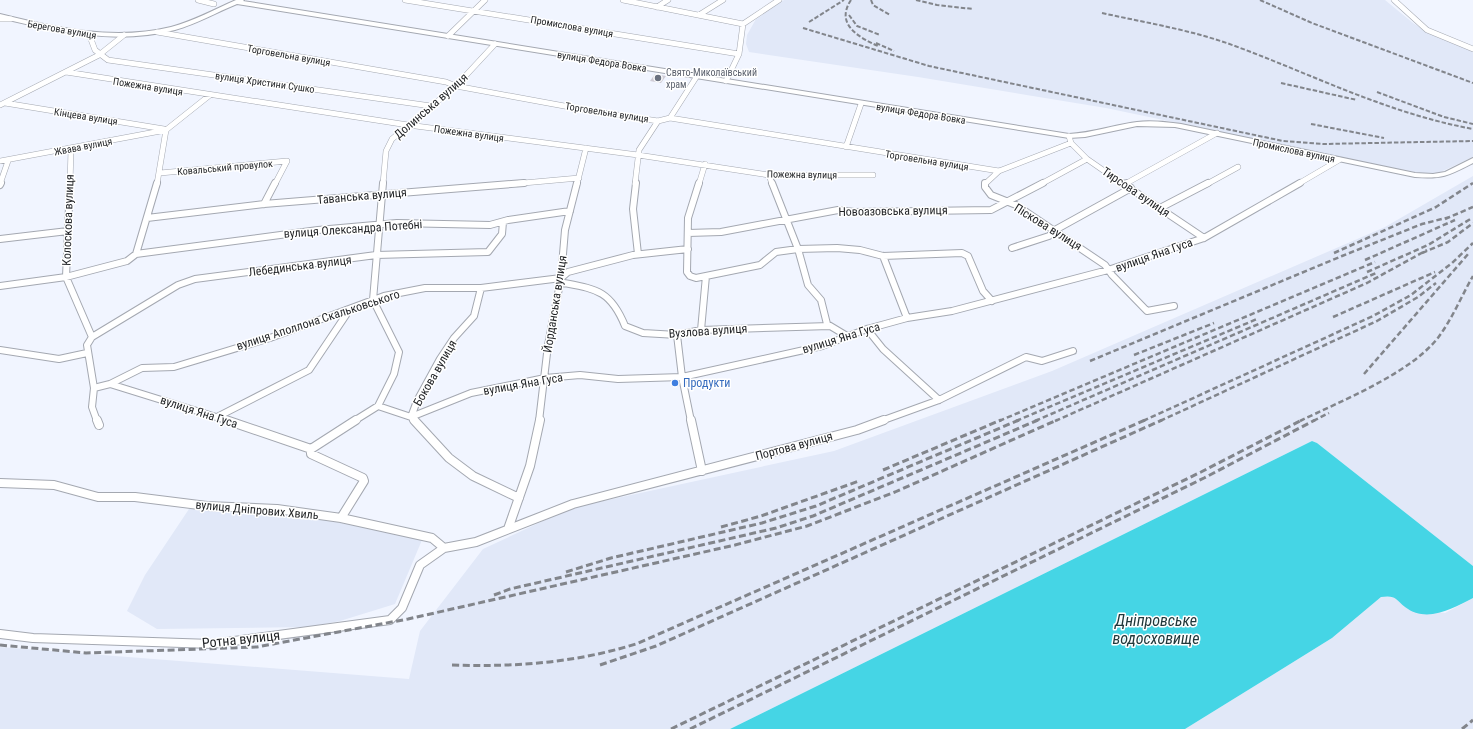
<svg xmlns="http://www.w3.org/2000/svg" width="1473" height="729" viewBox="0 0 1473 729" font-family="'Roboto Condensed',sans-serif">
  <style>
    .built { fill: #e1e8f8 }
    .water { fill: #45d5e5 }
    .building { fill: #cfccd5 }
    .lines { fill: none; stroke-linecap: round; stroke-linejoin: round }
    .minor-far2-casing { stroke: #a4a8b1; stroke-width: 6 }
    .minor-far1-casing { stroke: #a4a8b1; stroke-width: 8 }
    .minor-casing { stroke: #a4a8b1; stroke-width: 10 }
    .tertiary-casing { stroke: #a4a8b1; stroke-width: 2 }
    .minor-far2 { stroke: #fff; stroke-width: 5 }
    .minor-far1 { stroke: #fff; stroke-width: 6 }
    .minor { stroke: #fff; stroke-width: 8 }
    .tertiary { fill: #fff; fill-rule: evenodd }
    .rail-far2 { stroke: #82858b; stroke-width: 2; stroke-dasharray: 4.5 2; stroke-linecap: butt }
    .rail-far1 { stroke: #82858b; stroke-width: 2.5; stroke-dasharray: 5.5 3; stroke-linecap: butt }
    .rail { stroke: #82858b; stroke-width: 3; stroke-dasharray: 7 3.5; stroke-linecap: butt }
    .worship-dot { fill: #6b7280; stroke: #fff; stroke-width: 1.5 }
    .shop-dot { fill: #3f7fe0; stroke: #fff; stroke-width: 1.5 }
    .labels { text-anchor: middle; stroke-width: 3; stroke-linejoin: round; paint-order: stroke }
    .far-street-label { font-size: 10px; fill: #1f2124; stroke: #fff }
    .far-worship-label { font-size: 10px; fill: #5b616d; stroke: #fff; text-anchor: start }
    .street-label { font-size: 12px; fill: #1f2124; stroke: #fff }
    .shop-label { font-size: 12px; fill: #366cbe; stroke: #fff; text-anchor: start }
    .near-street-label { font-size: 14px; fill: #1f2124; stroke: #fff }
    .near-water-label { font-size: 16px; font-style: italic; fill: #21383b; stroke: #fff }
  </style>
  <rect width="100%" height="100%" fill="#f1f5ff"/>
  <path class="built" d="M784,0H1385L1413,23L1431,34L1473,51V157L1432,176L1106,108L918,77L749,52L746,44L747,35L756,19Z
    M1473,176V566L1317,443L1312,441L730,729H0V647L409,679L420,631L483,549L571,508L834,451L1052,371L1385,227Z
    M189,509L284,513L338,522L422,540L395,604L340,621L308,627L157,629L127,611L145,575Z
    M1390,596L1397,599L1405,607L1445,613L1473,598V729H1185L1332,638L1381,597Z"/>
  <path class="water" d="M1312,441L1317,443L1473,566V598C1453,608 1427,624 1405,607C1395,599 1396,595 1381,597L1332,638L1185,729H730Z"/>
  <path class="building" d="M655,74L666,76L661,83L650,81Z"/>
  <g class="lines">
    <defs>
      <path id="minor-far2" d="M198,0L214,4
        M405,0L739,54
        M623,0L743,24
        M1394,0L1427,30L1473,49
        M657,7L668,0
        M699,15L723,0
        M0,19H11
        M157,32L446,82L456,86L586,110L658,121L670,118L999,171L1071,143L1069,136
        M89,34L95,50L108,60L431,106
        M448,36L485,0
        M66,72L408,125L638,155L769,175H873
        M726,81L739,54L743,24L779,0
        M5,103L164,129
        M0,105L99,55L124,35
        M670,118L697,76
        M1071,143L1087,159L1123,184
        M846,147L861,104
        M0,161L166,130
        M160,173L287,161L275,184
        M769,175L772,184
        M0,184L8,161
        M70,184L71,149
        M157,184L166,130L210,95
        M383,184L386,151L392,139L456,86L495,44
        M512,184L579,178
        M577,184L586,148
        M635,184L639,150L658,121
        M699,184L705,164
        M985,184L999,171
        M1041,184L1087,159
        M1125,184L1217,133
        M1207,184L1238,167
        M1298,184L1339,160"/>
      <path id="minor-far1" d="M70,183L66,277L92,337L87,345L94,388L92,407L97,421
        M636,183L633,209L638,254
        M699,183L688,218L687,272L690,276L696,278L760,265L776,252L798,249L837,248L860,250L883,256L962,253L968,256L983,291L992,301
        M772,183L798,249L808,285L821,300L827,324L847,336
        M985,183V187L991,195L1016,205L1105,265L1112,275L1147,311L1174,306
        M1122,183L1204,238
        M1124,184L1127,183
        M0,185L1,183
        M264,204L275,183
        M1160,208L1208,183
        M147,218L264,204L524,183
        M688,233L721,232L838,210L854,212L991,210L1043,183
        M0,239L68,231
        M1012,248L1049,236L1055,230L1131,188
        M136,254L318,230L397,223L490,225L508,220L570,211
        M883,256L907,318
        M559,282C595,289 610,289 625,326L643,333L677,335L701,330L830,326
        M0,286L66,277L127,261L136,254L157,183
        M867,329L883,349L939,400
        M701,330L706,276
        M677,335L682,377L691,421
        M92,337L178,285L195,279L376,255L488,252L502,234L503,222
        M0,350L59,359L87,353
        M110,384L229,421
        M94,388L110,384L142,368L174,367L270,338L384,296L425,288H481L561,278L568,272L633,255L688,249
        M378,406L394,374L399,352L373,300L383,183
        M217,417L309,370L346,315V310
        M354,421L378,406L411,417L471,393L545,378L580,375L618,379L682,377L822,346L867,329L907,318L952,311L1108,270L1204,238L1300,183
        M415,421L411,417L417,401L440,359L454,338L474,316L481,288
        M539,421L548,345L561,278L565,230L577,183
        M881,421L939,400L1026,357L1042,361L1073,351"/>
      <path id="minor" d="M97,420L99,425
        M226,420L311,449L356,420
        M414,420L449,458L473,476L519,498
        M691,420L702,471
        M311,449V454L363,478L364,481L341,518
        M0,483L54,485L98,497H135L207,506L277,509L341,518L432,538L444,548L476,542L573,504L857,430L884,420
        M508,529L530,466L540,420
        M0,634L33,638L212,644L390,620L402,608L420,565L444,548"/>
      <path id="tertiary" d="M236,0H244L243,1L1069,134C1092,133 1114,125 1137,122C1152,120 1166,122 1181,124L1415,173L1433,174L1445,172L1473,158V163C1448,176 1443,179 1415,177L1175,127L1137,126L1085,137L1069,138L237,4C217,12 197,24 175,30C116,45 58,32 0,18V14C56,28 114,41 171,27C194,21 215,9 236,0Z"/>
    </defs>
    <use href="#minor-far2" class="minor-far2-casing"/>
    <use href="#minor-far1" class="minor-far1-casing"/>
    <use href="#minor" class="minor-casing"/>
    <use href="#tertiary" class="tertiary-casing"/>
    <use href="#minor-far2" class="minor-far2"/>
    <use href="#minor-far1" class="minor-far1"/>
    <use href="#minor" class="minor"/>
    <use href="#tertiary" class="tertiary"/>
    <path class="rail-far2" d="M851,0C835,24 858,37 878,46
      M871,0L873,5L890,15
      M916,0L937,5L973,9
      M1260,0L1312,23L1473,83
      M1102,13C1147,23 1192,30 1235,46C1316,76 1387,113 1473,129
      M849,15L857,26L880,35
      M809,22L844,0
      M803,28L929,66L1283,141L1323,144L1473,141
      M876,43L894,51
      M1281,83L1357,100
      M1377,92L1444,117L1473,124
      M1311,124L1384,138"/>
    <path class="rail-far1" d="M1445,219L1473,207
      M1334,253L1436,207L1473,183
      M1422,253L1448,242L1473,223
      M1365,260L1455,220
      M1367,272L1428,245L1472,218
      M1333,317L1435,272
      M1134,355L1214,323
      M1090,361L1342,256L1422,224L1450,217
      M1364,374L1469,253
      M999,421L1375,262
      M1016,421L1257,319
      M1035,421L1376,273
      M1055,421L1367,283L1427,250
      M1143,421L1373,316L1411,295L1452,263L1473,243
      M1160,421L1377,321L1418,297L1436,283
      M1300,421C1341,401 1414,372 1440,335C1453,317 1462,295 1473,276
      M1313,421L1329,413"/>
    <path class="rail" d="M883,470L1001,420
      M721,527L761,516L859,481
      M566,572L611,558L762,523L816,506L1019,420
      M494,595L510,589L776,528L813,516L1038,420
      M0,645L86,653L257,647L408,619L735,545L807,526L895,492L1057,420
      M452,665C517,667 574,663 636,644L1145,420
      M600,665L656,646L1162,420
      M671,729L1201,472L1302,420
      M690,729L1204,478L1315,420
      M1462,729L1473,720"/>
  </g>
  <circle class="worship-dot" cx="658" cy="78" r="4"/>
  <circle class="shop-dot" cx="675" cy="383" r="4"/>
  <g class="labels">
    <g class="far-street-label">
      <text transform="translate(572 26) rotate(10)" y="4">Промислова вулиця</text>
      <text transform="translate(62 29) rotate(10)" y="4">Берегова вулиця</text>
      <text transform="translate(289 55) rotate(10)" y="4">Торговельна вулиця</text>
      <text transform="translate(602 61) rotate(9)" y="4">вулиця Федора Вовка</text>
      <text transform="translate(265 82) rotate(8)" y="4">вулиця Христини Сушко</text>
      <text transform="translate(148 86) rotate(9)" y="4">Пожежна вулиця</text>
      <text transform="translate(607 112) rotate(9)" y="4">Торговельна вулиця</text>
      <text transform="translate(921 113) rotate(9)" y="4">вулиця Федора Вовка</text>
      <text transform="translate(86 116) rotate(9)" y="4">Кінцева вулиця</text>
      <text transform="translate(469 133) rotate(8)" y="4">Пожежна вулиця</text>
      <text transform="translate(83 146) rotate(-11)" y="4">Жвава вулиця</text>
      <text transform="translate(1294 150) rotate(12)" y="4">Промислова вулиця</text>
      <text transform="translate(927 160) rotate(9)" y="4">Торговельна вулиця</text>
      <text transform="translate(225 167) rotate(-5)" y="4">Ковальський провулок</text>
      <text transform="translate(802 174) rotate(1)" y="4">Пожежна вулиця</text>
    </g>
    <g class="far-worship-label">
      <text x="666" y="76">Свято-Миколаївський<tspan x="666" dy="12">храм</tspan></text>
    </g>
    <g class="street-label">
      <text transform="translate(431 106) rotate(-41)" y="4">Долинська вулиця</text>
      <text transform="translate(1136 192) rotate(34)" y="4">Тирсова вулиця</text>
      <text transform="translate(362 196) rotate(-5)" y="4">Таванська вулиця</text>
      <text transform="translate(893 211) rotate(-1)" y="4">Новоазовська вулиця</text>
      <text transform="translate(68 220) rotate(-88)" y="4">Колоскова вулиця</text>
      <text transform="translate(1048 227) rotate(32)" y="4">Піскова вулиця</text>
      <text transform="translate(353 229) rotate(-4)" y="4">вулиця Олександра Потебні</text>
      <text transform="translate(1154 255) rotate(-19)" y="4">вулиця Яна Гуса</text>
      <text transform="translate(300 266) rotate(-7)" y="4">Лебединська вулиця</text>
      <text transform="translate(555 304) rotate(-81)" y="4">Йорданська вулиця</text>
      <text transform="translate(318 320) rotate(-18)" y="4">вулиця Аполлона Скальковського</text>
      <text transform="translate(708 331) rotate(-4)" y="4">Вузлова вулиця</text>
      <text transform="translate(841 338) rotate(-17)" y="4">вулиця Яна Гуса</text>
      <text transform="translate(435 373) rotate(-60)" y="4">Бокова вулиця</text>
      <text transform="translate(523 384) rotate(-10)" y="4">вулиця Яна Гуса</text>
      <text transform="translate(199 412) rotate(18)" y="4">вулиця Яна Гуса</text>
      <text transform="translate(794 446) rotate(-15)" y="4">Портова вулиця</text>
      <text transform="translate(257 510) rotate(5)" y="4">вулиця Дніпрових Хвиль</text>
    </g>
    <g class="shop-label">
      <text x="683" y="387">Продукти</text>
    </g>
    <g class="near-street-label">
      <text transform="translate(241 639) rotate(-6)" y="5">Ротна вулиця</text>
    </g>
    <g class="near-water-label">
      <text x="1156" y="626">Дніпровське<tspan x="1156" dy="18">водосховище</tspan></text>
    </g>
  </g>
</svg>
